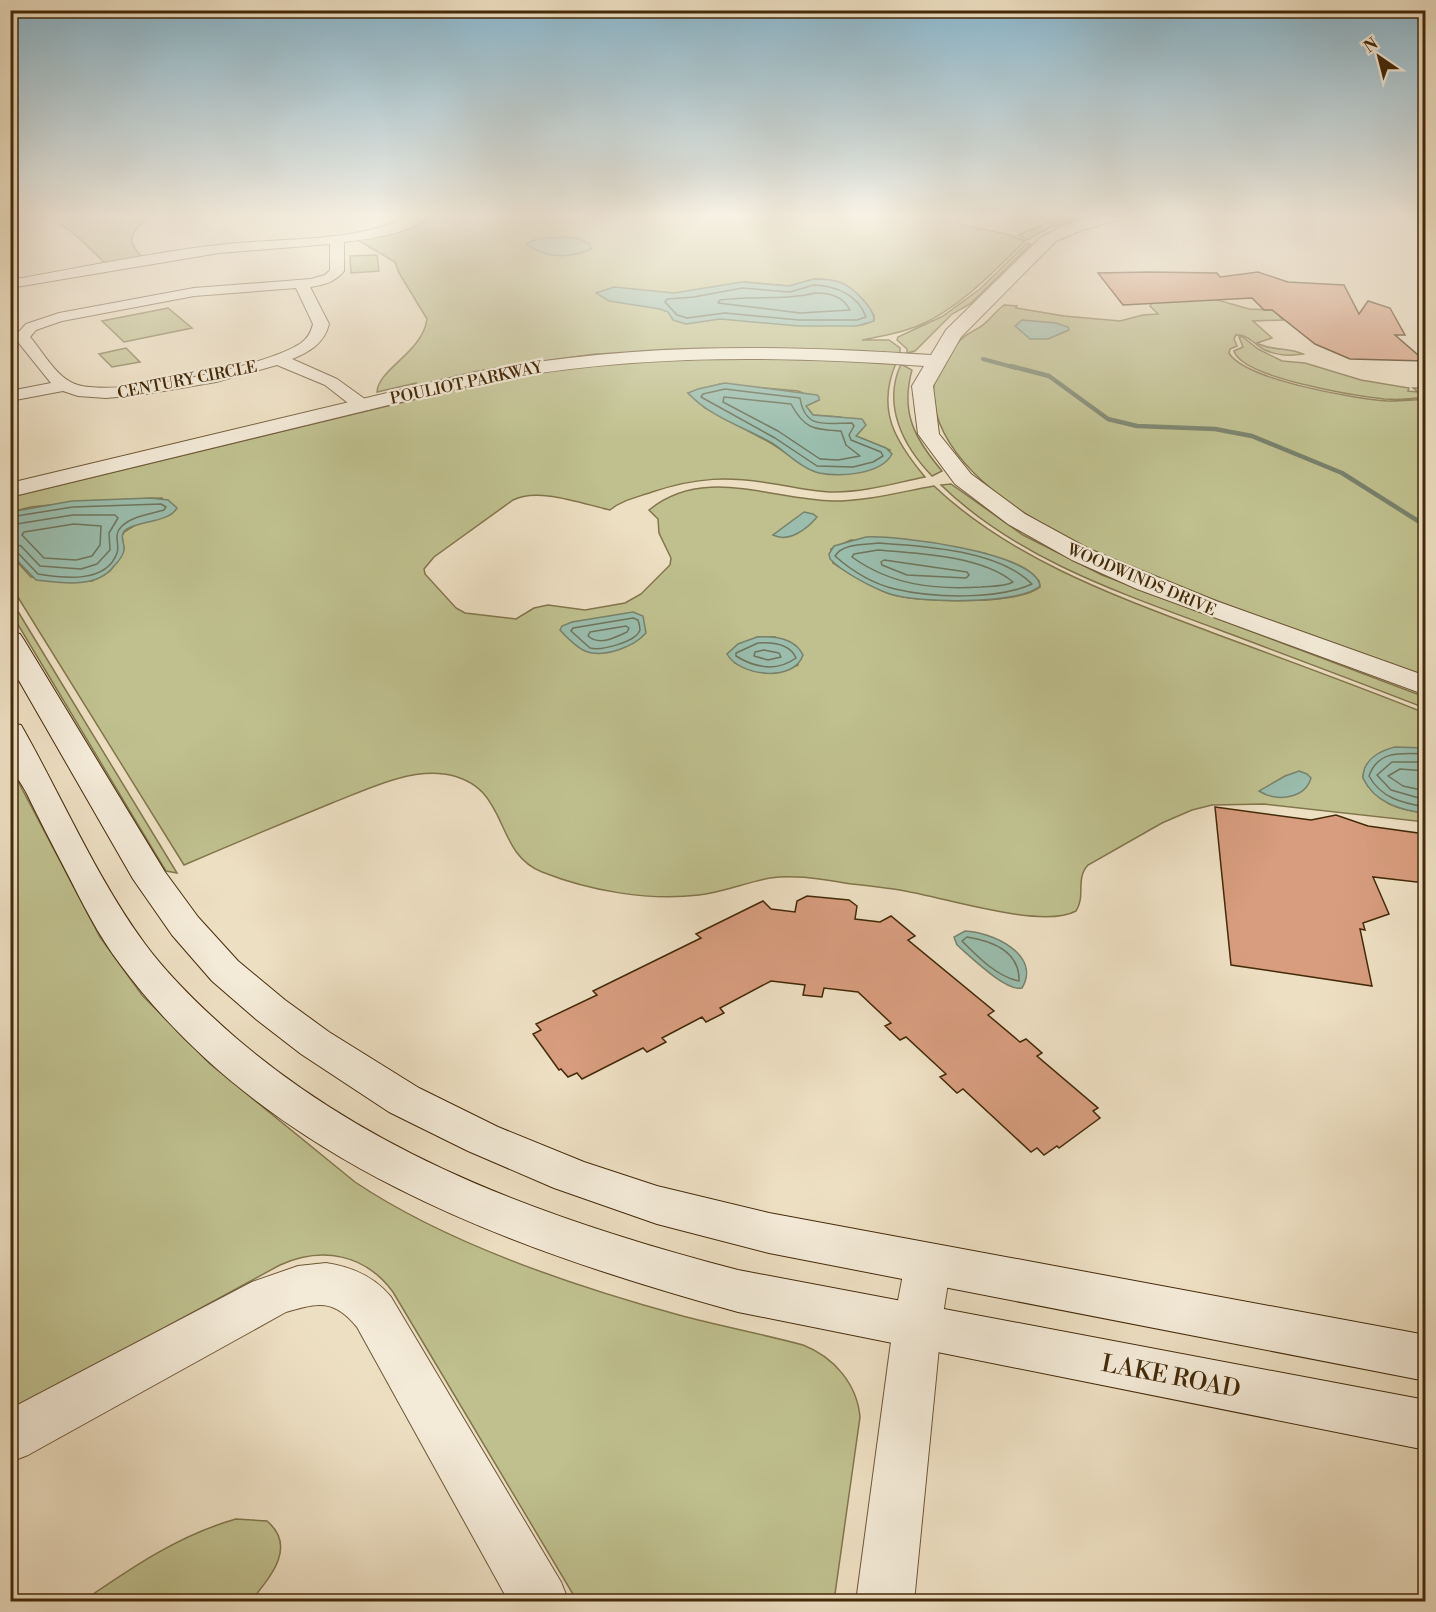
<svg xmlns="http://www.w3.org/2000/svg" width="1436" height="1612" viewBox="0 0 1436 1612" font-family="'Libre Bodoni',serif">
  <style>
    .green { fill: #bfc08e; stroke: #82754c; stroke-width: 1.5; fill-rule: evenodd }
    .water { fill: #9abdad; stroke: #78826b; stroke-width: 1.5 }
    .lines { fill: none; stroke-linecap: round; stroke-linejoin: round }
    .shore { stroke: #6f745b; stroke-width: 1.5 }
    .stream-far1 { stroke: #78826b; stroke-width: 4 }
    .stream { stroke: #78826b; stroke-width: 4.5 }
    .building { fill: #d79d7e; stroke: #442a09; stroke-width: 1.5 }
    .minor-casing { stroke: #6e5737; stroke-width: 2 }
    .tertiary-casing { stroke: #6e5737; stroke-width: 2 }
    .secondary-casing { stroke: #442a09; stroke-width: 2 }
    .minor { fill: #f3ead7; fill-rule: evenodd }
    .tertiary { fill: #f3ead7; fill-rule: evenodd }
    .secondary { fill: #f3ead7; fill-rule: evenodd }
    .labels { text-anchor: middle; stroke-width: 4.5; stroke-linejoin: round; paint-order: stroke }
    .far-street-label { font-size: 16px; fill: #442a09; stroke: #f3ead7 }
    .near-street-label { font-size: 24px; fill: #442a09; stroke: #f3ead7 }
  </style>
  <rect width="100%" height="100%" fill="#eddfc2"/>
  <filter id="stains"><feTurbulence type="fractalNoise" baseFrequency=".00333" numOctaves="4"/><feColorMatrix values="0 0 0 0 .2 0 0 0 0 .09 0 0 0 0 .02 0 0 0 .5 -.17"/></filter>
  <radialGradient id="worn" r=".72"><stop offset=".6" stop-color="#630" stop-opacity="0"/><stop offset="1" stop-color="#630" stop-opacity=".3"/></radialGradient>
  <path class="green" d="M11,214H151C135,232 121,236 143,258L107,265C71,231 63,215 11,217Z
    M434,214H977L958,224L1007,234L1025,241C994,271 961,307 920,325C902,333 882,336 862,340H889L900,348V353L761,348L595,354L510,366L379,396L415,386L416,383L377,392C378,369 423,352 427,319L399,273L395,262L356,239L418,223ZM814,279C841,278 859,294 874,315V321L862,325H828L745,282L789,286Z
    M1054,214H1093L1051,227L1027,240L1018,235L1060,217Z
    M1027,243L1031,244L970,304L952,314L915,351L907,353V349L897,340L898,337L943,316L980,289Z
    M377,255L379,271L351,273L350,256Z
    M1214,299L1249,309L1274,310L1283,320L1253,321L1272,338L1257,343C1271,351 1288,347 1303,354C1291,356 1276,355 1265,350C1254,345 1249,334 1236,335L1234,339L1237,346L1230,349L1229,353C1245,380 1356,399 1388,401C1400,401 1413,400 1425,399V676C1372,657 1318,637 1264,618C1170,583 992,527 944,433C937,419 931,402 934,385C937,368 952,347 965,336C971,331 979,329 984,324C991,318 996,311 1004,305L1017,306L1016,308L1064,316L1120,321L1143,315L1158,314L1150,306L1152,302Z
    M168,308L192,328L124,342L102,321Z
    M1239,337H1243L1258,349L1282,361L1305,363L1361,380L1409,388L1408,391L1418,392L1413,388H1425V397C1412,399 1398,400 1384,399C1357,396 1242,378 1234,351L1243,347Z
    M126,348L140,362L112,367L99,354Z
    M763,357L896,363C876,410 895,441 925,477C895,483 866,492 834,492C814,492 795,487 775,484C728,476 697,477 652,492C638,497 622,500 610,510C583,504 538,487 513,500L434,557L424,569L425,574L456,608L465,613L516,619L534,608L548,605L585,610L625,603L641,594L670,565L671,558L659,533L658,519L649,510C704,465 771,500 833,501C868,501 900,492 934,486C1011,559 1115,596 1213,633C1284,659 1355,685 1425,713V748C1403,747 1364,748 1363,778C1375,803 1400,810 1425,813V822L1264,804L1212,805L1192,810L1162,823L1088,865C1075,879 1086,896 1076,911C1043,929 949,899 910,892C891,888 871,886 852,884C825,880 797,874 770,878C747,882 725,892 699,895C648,901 590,891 542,872C491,852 512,784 444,774C407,769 366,790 332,803C283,823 233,844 184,865L11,586L10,554L31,577L92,581L110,571L124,550L122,536L124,532L137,524L171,514L162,498L88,501L31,507L11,512V497L516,375L610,362ZM720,384L798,391L819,400L806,406L813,415L840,417L862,429L856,436L890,450L876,467L854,473L828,474L809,468L771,443L705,408L688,393ZM851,540L984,553L1026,570L1039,581L1040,587C1019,605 917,603 890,594C870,587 851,574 833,563L831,549ZM757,637H775L795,645L798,665C776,676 757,673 735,663Z
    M901,364L912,370C900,413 915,439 942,471L932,476C903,446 882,405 901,364Z
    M951,484L1023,535L1102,575L1425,697V708C1356,681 1286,655 1217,629C1120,593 1016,558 941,485Z
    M11,600L163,850L177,873L166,871L155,853L11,613Z
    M10,766L100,937L142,995L210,1064L355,1182C446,1243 573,1286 679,1315C720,1326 762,1334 803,1345C834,1357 857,1384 860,1417L834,1601H577L393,1292C365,1254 322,1246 280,1265L11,1411Z
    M236,1519L267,1521C298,1547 269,1578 251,1601H83C131,1568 179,1535 236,1519Z"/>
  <path class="water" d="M564,237L580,239L590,244L591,249C569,259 545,258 526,244L537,239Z
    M814,279C822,279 831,279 839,282C852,286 875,308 874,321L857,326H799L720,319L686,324L673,320L668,312L660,309L609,301L596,293L614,287L674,293L742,282L789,286Z
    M1022,320L1056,323L1068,327L1069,330L1048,339H1030L1015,326Z
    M725,383L817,395L819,397V400L806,406L813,415L862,419L866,425L856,436L886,448L892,454C881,475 839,477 819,473C802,469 786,452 772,443C744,427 710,417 688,393L698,389Z
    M151,498L168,500L177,508C168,523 141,520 127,529C118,535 125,542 124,550C123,556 118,562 114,566C97,589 61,583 36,580L11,554V512L72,501Z
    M804,512L813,514L817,517C807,529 789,543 773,535Z
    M866,537C895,535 1036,552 1040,586C1019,605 917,603 890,594C873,588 842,572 830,559L829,554L834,546Z
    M633,612L643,616L646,633C638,642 629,646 618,650C590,659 579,651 560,630L562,626L572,622Z
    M757,637C773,636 795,638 803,655C794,683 739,676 727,654L738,644Z
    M1395,747L1425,748V813C1400,810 1375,803 1363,778C1363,760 1379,751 1395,747Z
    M1299,771L1307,774L1311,778C1305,799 1276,802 1259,791L1285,776Z
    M965,931C991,932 1042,954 1022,988C1006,992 970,956 957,945L954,937Z"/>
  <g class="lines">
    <path class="shore" d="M814,285C837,286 858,295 866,317L857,320H799L725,313L687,318L677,315L665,302L667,299L694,297L742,288L790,292Z
      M815,293C830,293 843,296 850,310L800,313L718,303L720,300C752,295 783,301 815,293Z
      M725,389L800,398C805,430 826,423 852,423L854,426L849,435L851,440L881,452L883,456L873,462L853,467L817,466L775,438L701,397L703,394Z
      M724,397L791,404C805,430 814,429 841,431L846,445L860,456L838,460L820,459L778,431L723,402Z
      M10,517L73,507L161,504L166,507L164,510C150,514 132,516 121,527C113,535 120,544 117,553C106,584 63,578 38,574L17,552L10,551
      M74,524L101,526L100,545L92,556L76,560L44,558L22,535L24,532Z
      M10,525L73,515H115L118,518L109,533L110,550L97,564L81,569L40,566L21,546L10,543
      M878,543C924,546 998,550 1032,584C997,600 933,598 895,589C874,584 852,571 835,556C843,543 865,545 878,543Z
      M878,550C917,553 982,556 1013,582C1004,587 991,586 981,587C934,590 891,585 852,557L854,554Z
      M884,560L967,572L969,575L966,578L907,575L882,565L881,562Z
      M633,618L638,620C639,623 640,627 640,630C636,642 601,651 590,648L571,631L573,628Z
      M626,626L629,628L627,632C614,638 600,646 588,636L590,632Z
      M758,643C772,642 790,644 796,658C777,672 755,668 736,656V653Z
      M764,650L779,653L781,657L768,660L754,656L755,652Z
      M1426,754C1402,753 1378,750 1369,776C1381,798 1402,803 1426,807
      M1426,762H1392L1377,775L1391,790L1426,800
      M1426,771L1400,769L1388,776L1403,786L1426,791
      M967,937C992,941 1020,951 1019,981C997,977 977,956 962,941Z"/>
    <path class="stream-far1" d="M983,359L1016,368"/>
    <path class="stream" d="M1011,366L1049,376L1108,419L1137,426L1215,429L1252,436L1342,473L1426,526"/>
  </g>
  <path class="building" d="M1149,272L1217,273L1220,277L1258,272L1288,282L1344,285L1359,314L1368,301L1390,308L1405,335H1395L1425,361L1350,359L1315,344L1272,310H1264L1252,298L1123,305L1098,273Z
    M1215,807L1311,820L1336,815L1368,826L1425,834V883L1373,877L1389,914L1363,923L1365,930L1360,929L1372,986L1231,965Z
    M807,896L849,900L857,906L855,919L880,922L891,916L915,936L908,940L994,1011L988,1015L1020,1042L1026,1039L1042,1053L1037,1056L1098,1108L1093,1111L1100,1118L1059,1148L1057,1146L1044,1155L1037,1148L1031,1152L963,1089L957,1093L940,1077L946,1074L906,1037L900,1040L885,1026L891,1023L858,992L824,988L822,997L803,995L805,985L771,981L720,1008L724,1013L706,1022L702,1017L662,1038L666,1042L647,1052L643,1048L582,1079L577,1073L568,1077L561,1069L559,1070L533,1034L541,1030L536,1024L597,995L593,991L701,938L696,934L763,901L771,909L795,912L797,901Z"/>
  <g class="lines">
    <defs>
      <path id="minor" d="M415,214H432C411,234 371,239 344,242V271C335,282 324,285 310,287L329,324C324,344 309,352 292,359L337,379L369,402L372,406L369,410H357L325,385L277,365L216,382L140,395L106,398L78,396L63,391L10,401V391L51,383L14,337L26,324L59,313L194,288L311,279L325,275L330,270V244L219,253L10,288V280C80,268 148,253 218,245C284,237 355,244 415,214ZM296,288L313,324C311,332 308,338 301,343C266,367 119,397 78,385C57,379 44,353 30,337L36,330L62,321L194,296Z"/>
      <path id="tertiary" d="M1103,214H1130L1128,217L1082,230L1056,241L961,337L933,386L939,434L971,474L1025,514L1089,549L1216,601L1426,676V695L1137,589L1072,560L1008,524L955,484L918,434L912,386L924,366C770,355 627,354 475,384L10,497V483L475,372C630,343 774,344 931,355L946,330L1040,238L1062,226Z
        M928,1243L945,1249L951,1264L941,1327L914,1602H856L893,1327L905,1264L911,1249Z
        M326,1263C352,1267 374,1276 391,1297L561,1582L569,1602H509L357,1327C334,1299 319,1302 286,1312L28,1455L10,1462V1409L252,1282L298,1266Z"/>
      <path id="secondary" d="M10,632L20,634L24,640L165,872L198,917L238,961L285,1000L329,1032L419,1088L498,1127L584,1162L657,1186L769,1213L1426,1335V1381L769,1253L657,1224L554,1188L468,1151L389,1112L301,1054L257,1020L212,981L172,935L133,879L10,665Z
        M10,723L21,725L25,732C63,800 99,882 145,944C171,979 204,1010 236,1038C380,1161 558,1223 738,1270L1426,1400V1450L738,1312C510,1249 266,1162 120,964C98,935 82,902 65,869C52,844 39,819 27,794C22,784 13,773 11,763C8,751 10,735 10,723Z"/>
    </defs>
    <use href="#minor" class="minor-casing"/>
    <use href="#tertiary" class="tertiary-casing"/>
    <use href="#secondary" class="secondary-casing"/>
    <use href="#minor" class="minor"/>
    <use href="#tertiary" class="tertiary"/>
    <use href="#secondary" class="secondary"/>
  </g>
  <linearGradient id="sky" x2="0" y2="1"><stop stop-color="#89b8d0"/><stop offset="0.49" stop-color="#f7f1e4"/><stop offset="1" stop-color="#f7f1e4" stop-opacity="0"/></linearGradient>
  <rect width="1436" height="440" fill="url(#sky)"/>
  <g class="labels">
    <g class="far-street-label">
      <text transform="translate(187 379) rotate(-11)" y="6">CENTURY CIRCLE</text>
      <text transform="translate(466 382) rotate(-12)" y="6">POULIOT PARKWAY</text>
      <text transform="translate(1142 579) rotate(23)" y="6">WOODWINDS DRIVE</text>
    </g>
    <g class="near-street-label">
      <text transform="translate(1171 1376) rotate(11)" y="8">LAKE ROAD</text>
    </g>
  </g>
  <rect width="1436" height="1612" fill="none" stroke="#eddfc2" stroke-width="36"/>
  <rect x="12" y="12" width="1412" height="1588" fill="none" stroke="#442a09" stroke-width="3"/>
  <rect x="18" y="18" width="1400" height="1576" fill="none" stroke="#442a09" stroke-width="1.5"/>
  <g transform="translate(1379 57) rotate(325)" stroke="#f3ead7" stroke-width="4.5" paint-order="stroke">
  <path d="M0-4.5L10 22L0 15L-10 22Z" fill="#442a09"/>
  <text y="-9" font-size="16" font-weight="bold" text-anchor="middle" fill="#442a09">N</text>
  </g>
  <rect width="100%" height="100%" filter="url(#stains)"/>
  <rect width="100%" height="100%" fill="url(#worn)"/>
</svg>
